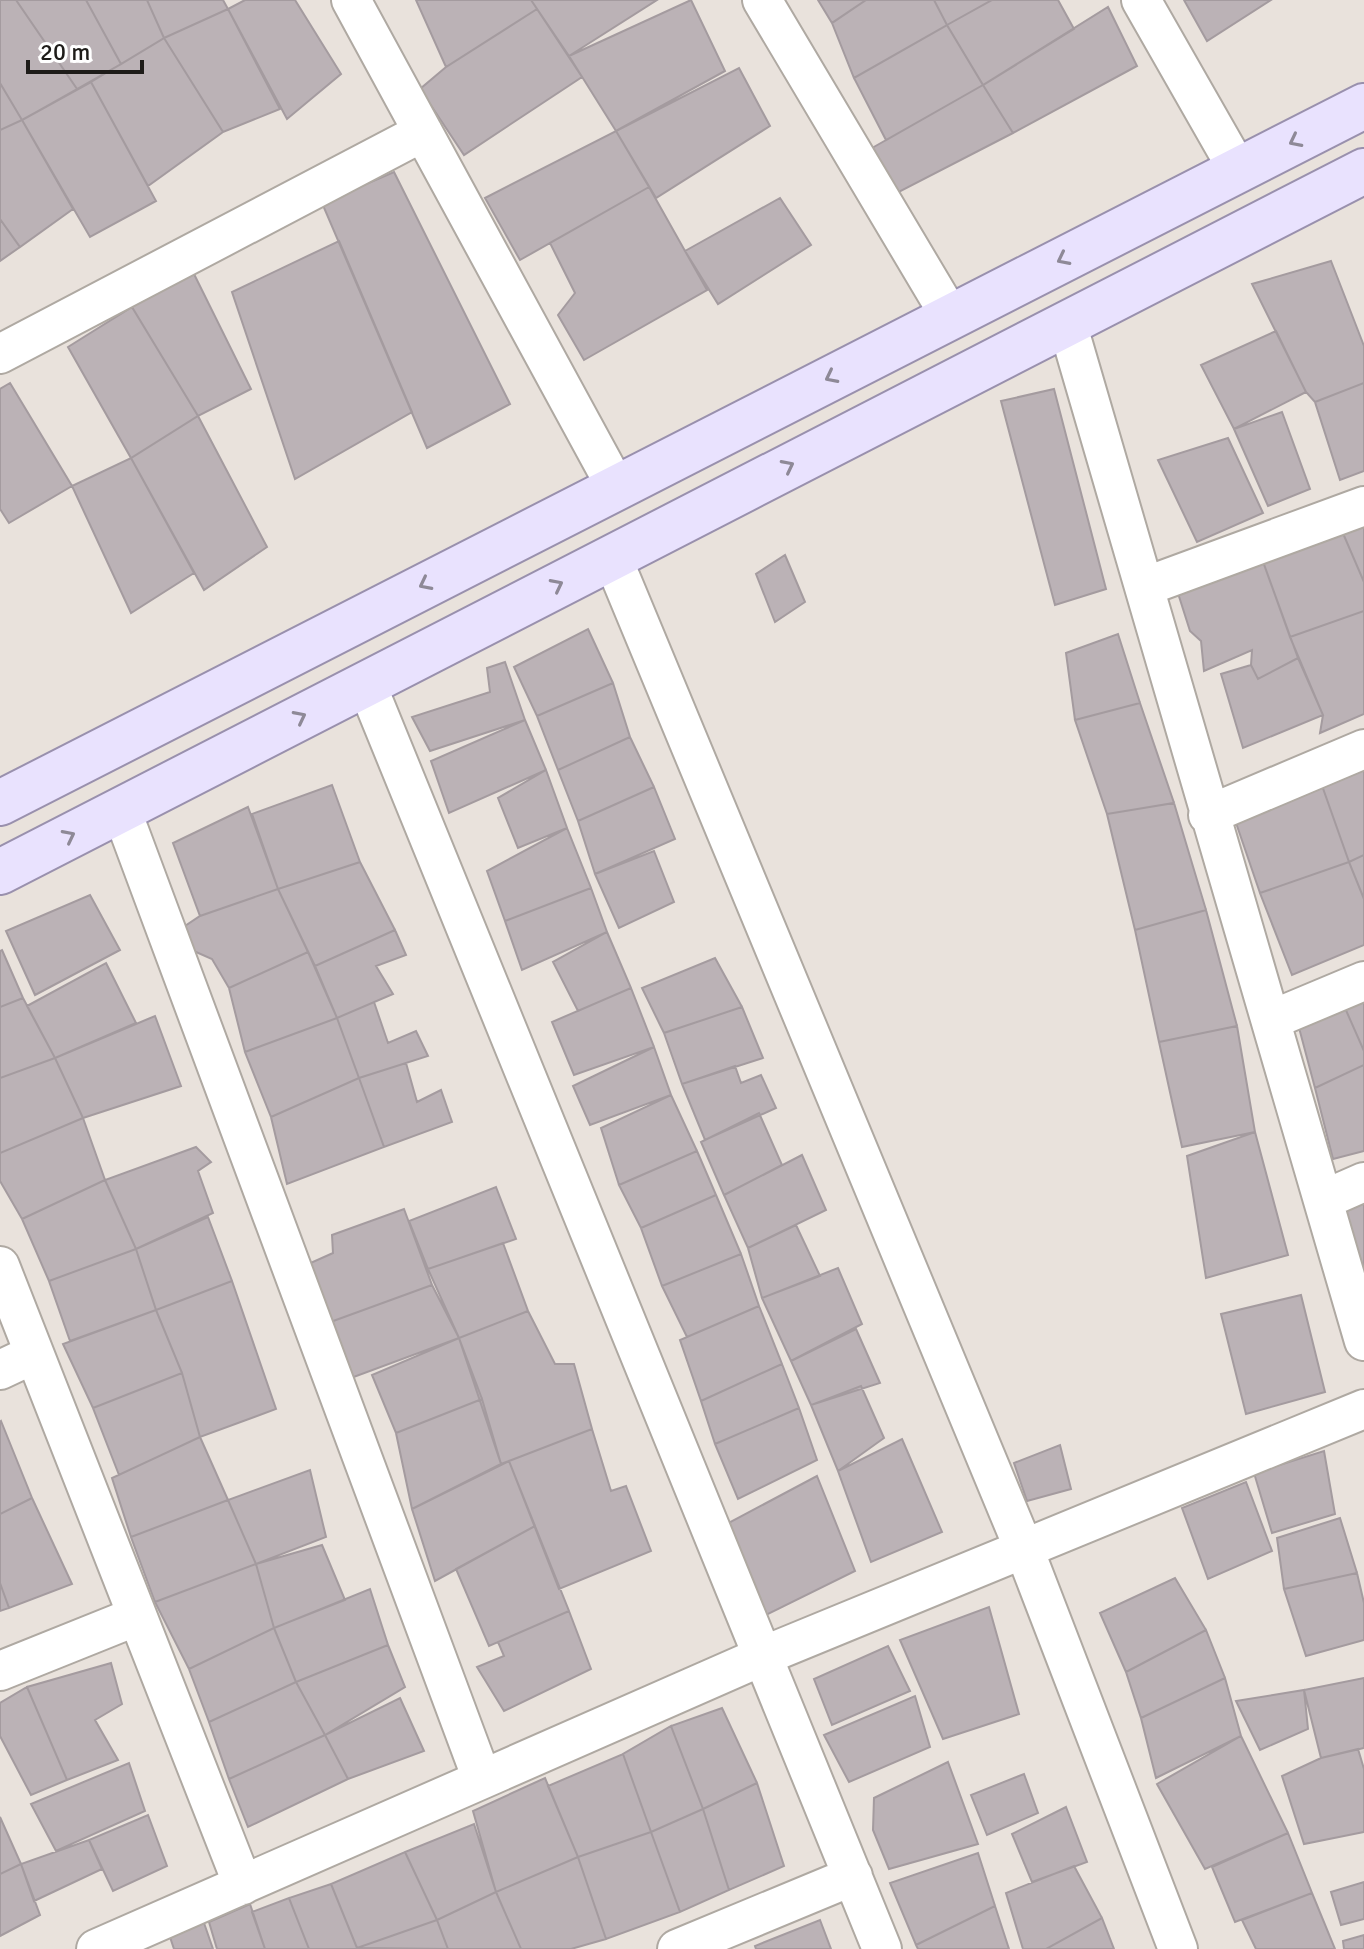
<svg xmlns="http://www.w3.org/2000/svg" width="1364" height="1949" viewBox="0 0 1364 1949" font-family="Signika,sans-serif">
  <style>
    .building { fill: #bbb2b6; stroke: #a49b9f; stroke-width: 2 }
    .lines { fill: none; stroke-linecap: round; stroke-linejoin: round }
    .minor-casing { stroke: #afa9a2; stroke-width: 42 }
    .primary-casing { stroke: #9990ad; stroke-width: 48 }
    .minor { stroke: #fff; stroke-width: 38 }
    .primary { stroke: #e9e2fe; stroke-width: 44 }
    .oneway { stroke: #8e8997 }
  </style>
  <rect width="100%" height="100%" fill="#e9e2dc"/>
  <path class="building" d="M0,0H16L77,89L22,120L0,83Z
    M16,0H86L121,64L77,89Z
    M86,0H147L164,38L121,64Z
    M147,0H223L228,9L164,38Z
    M245,0H295L341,74L287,119L228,9Z
    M416,0H531L537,9L446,67Z
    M531,0H657L569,56Z
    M691,0L725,71L616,131L569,56Z
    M818,0H866L832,23Z
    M866,0H934L947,25L854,78L832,23Z
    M934,0H992L947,25Z
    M992,0H1058L1074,29L983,85L947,25Z
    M1184,0H1271L1207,41Z
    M1108,7L1137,66L1013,133L983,85Z
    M228,9L280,109L223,132L164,38Z
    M537,9L582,77L464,155L420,89L446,67Z
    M947,25L983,85L886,140L854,78Z
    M164,38L223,132L148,186L91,82Z
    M739,68L770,126L656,198L616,131Z
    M91,82L156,201L90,237L22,120Z
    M0,83L22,120L0,130Z
    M983,85L1013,133L891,196L865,152Z
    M22,120L73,209L20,247L0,219V130Z
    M616,131L649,187L520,260L485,198Z
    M394,172L510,404L427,448L322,203Z
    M649,187L707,290L584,360L558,315L575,293L550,243Z
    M780,198L811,245L718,304L685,251Z
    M0,219L20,247L0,261Z
    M339,241L412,412L295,479L232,292Z
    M1331,261L1364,346V383L1315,402L1306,392L1252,284Z
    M193,272L251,389L198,416L132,307Z
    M132,307L198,416L131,458L68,347Z
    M1276,331L1306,392L1234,429L1201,365Z
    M10,383L72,486L9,523L0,509V389Z
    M1364,383V471L1340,480L1315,402Z
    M1054,389L1106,589L1055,605L1001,401Z
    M1282,412L1310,489L1268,506L1234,429Z
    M198,416L267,547L204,590L131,458Z
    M1228,438L1263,513L1197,542L1158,460Z
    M131,458L194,573L131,613L72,486Z
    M1364,515V582L1339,524Z
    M1339,524L1364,582V611L1290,637L1261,556Z
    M785,555L805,602L775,622L756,574Z
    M1261,556L1298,658L1258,679L1251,665L1252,650L1204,671L1201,641L1190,631L1177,590Z
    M1364,611V714L1320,733L1323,715L1290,637Z
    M588,629L613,683L537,716L514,667Z
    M1118,634L1140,703L1075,720L1066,653Z
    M1298,658L1323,715L1243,748L1221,674L1251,665L1258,679Z
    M505,662L525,720L430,751L412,717L490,692L487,668Z
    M613,683L630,737L558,770L537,716Z
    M1140,703L1174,803L1107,814L1075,720Z
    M525,720L546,770L449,813L431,761Z
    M630,737L654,787L578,821L558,770Z
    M1360,760L1364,771V855L1349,862L1319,777Z
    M546,770L567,828L518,848L498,798Z
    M1319,777L1349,862L1260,893L1233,814Z
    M332,785L360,862L278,889L252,814Z
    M654,787L675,839L595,874L578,821Z
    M1174,803L1206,910L1135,930L1107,814Z
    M248,807L278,889L200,916L173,843Z
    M567,828L591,888L505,921L487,871Z
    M654,851L674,902L619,928L595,874Z
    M1364,855V899L1349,862Z
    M360,862L395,930L315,966L278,889Z
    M1349,862L1364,899V945L1292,975L1260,893Z
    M591,888L607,932L522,970L505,921Z
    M278,889L308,952L229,988L212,959L187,948L185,926L200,916Z
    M90,895L120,950L35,995L6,931Z
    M1206,910L1237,1026L1159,1042L1135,930Z
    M395,930L406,955L376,966L393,994L337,1018L315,966Z
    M607,932L631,988L578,1011L553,962Z
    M2,950L23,998L0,1007V951Z
    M308,952L337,1018L245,1052L229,988Z
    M715,958L742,1007L664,1033L642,988Z
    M106,963L136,1023L55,1058L27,1006Z
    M631,988L654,1047L574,1075L552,1022Z
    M23,998L55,1058L0,1078V1007Z
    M1364,999V1051L1345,1008Z
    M374,1002L388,1043L416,1031L428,1056L359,1078L337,1018Z
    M742,1007L763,1058L682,1084L664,1033Z
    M1345,1008L1364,1051V1065L1315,1088L1298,1024Z
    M155,1016L181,1086L83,1118L55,1058Z
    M337,1018L359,1078L271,1117L245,1052Z
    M1237,1026L1255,1132L1182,1147L1159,1042Z
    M654,1047L671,1095L590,1125L573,1086Z
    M55,1058L83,1118L0,1153V1078Z
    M406,1063L417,1102L441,1090L452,1122L384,1147L359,1078Z
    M1364,1065V1151L1333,1159L1315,1088Z
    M735,1066L741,1083L761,1075L776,1108L705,1140L682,1084Z
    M359,1078L384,1147L287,1184L271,1117Z
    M671,1095L697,1151L619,1185L601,1128Z
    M759,1113L782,1165L724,1195L701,1142Z
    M83,1118L105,1180L22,1219L0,1181V1153Z
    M1255,1132L1288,1255L1206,1278L1187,1156Z
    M196,1147L211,1162L198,1171L213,1213L136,1249L105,1180Z
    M697,1151L716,1195L641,1228L619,1185Z
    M802,1155L826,1210L748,1248L724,1195Z
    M105,1180L136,1249L49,1281L22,1219Z
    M496,1187L516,1239L428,1269L409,1221Z
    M716,1195L741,1254L662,1286L641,1228Z
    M1364,1195V1279L1342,1205Z
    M404,1209L432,1285L325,1324L306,1265L333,1253L332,1235Z
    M208,1217L232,1281L156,1310L136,1249Z
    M796,1225L820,1276L762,1298L748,1248Z
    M503,1243L528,1311L459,1338L428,1269Z
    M136,1249L156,1310L70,1341L49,1281Z
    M741,1254L759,1306L687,1337L662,1286Z
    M838,1268L862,1324L791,1361L762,1298Z
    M232,1281L276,1409L200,1437L182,1373L156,1310Z
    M432,1285L459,1338L351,1378L325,1324Z
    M1301,1295L1325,1392L1246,1414L1221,1314Z
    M759,1306L782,1364L701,1401L680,1340Z
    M156,1310L182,1373L93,1408L63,1344Z
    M528,1311L555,1364H574L592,1429L501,1464L459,1338Z
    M856,1329L880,1383L811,1405L791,1361Z
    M459,1338L482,1399L396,1433L372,1375Z
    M782,1364L799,1408L715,1444L701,1401Z
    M182,1373L200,1437L119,1475L93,1408Z
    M861,1386L884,1438L838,1471L811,1405Z
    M482,1399L501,1464L412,1509L396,1433Z
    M799,1408L817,1460L738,1499L715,1444Z
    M1,1421L32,1498L0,1514V1422Z
    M592,1429L611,1491L626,1486L651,1551L559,1589L509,1461Z
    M200,1437L228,1500L131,1537L112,1478Z
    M902,1439L942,1532L871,1562L838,1471Z
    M1060,1445L1071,1489L1027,1501L1014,1463Z
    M1324,1451L1335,1514L1272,1533L1254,1473Z
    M509,1461L535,1526L435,1581L412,1509Z
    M310,1470L326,1537L256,1564L228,1500Z
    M817,1476L855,1571L764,1616L723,1526Z
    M1246,1482L1272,1551L1208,1579L1182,1508Z
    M32,1498L72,1584L9,1608L0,1583V1514Z
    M228,1500L256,1564L155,1602L131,1537Z
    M1340,1518L1357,1573L1284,1589L1277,1538Z
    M535,1526L569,1611L489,1646L456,1569Z
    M322,1545L345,1600L274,1628L256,1564Z
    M256,1564L274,1628L189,1669L155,1602Z
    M1357,1573L1364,1603V1640L1306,1656L1284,1589Z
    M1175,1578L1206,1630L1126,1672L1100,1613Z
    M0,1583L9,1608L0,1611Z
    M370,1589L388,1645L296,1682L274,1628Z
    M989,1607L1019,1714L943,1739L900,1640Z
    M569,1611L591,1669L504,1711L477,1667L504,1656L498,1642Z
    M274,1628L296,1682L209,1722L189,1669Z
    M1206,1630L1225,1678L1141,1718L1126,1672Z
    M388,1645L405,1687L325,1735L296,1682Z
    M888,1646L910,1691L832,1725L814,1679Z
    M111,1663L122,1704L95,1720L118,1760L67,1780L27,1687Z
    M1225,1678L1241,1736L1156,1778L1141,1718Z
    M1364,1678V1748L1321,1758L1304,1690Z
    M296,1682L325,1735L229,1779L209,1722Z
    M27,1687L67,1780L31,1795L0,1736V1703Z
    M1304,1690L1308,1729L1260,1750L1236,1701Z
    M915,1696L930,1747L849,1782L824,1735Z
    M400,1698L424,1751L348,1779L325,1735Z
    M722,1708L757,1783L703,1809L671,1726Z
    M671,1726L703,1809L651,1832L623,1754Z
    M325,1735L348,1779L248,1827L229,1779Z
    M1241,1736L1288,1833L1205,1869L1157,1784Z
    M1358,1749L1364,1769V1832L1304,1844L1282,1776L1321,1758Z
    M623,1754L651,1832L578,1857L548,1786Z
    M948,1762L978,1844L889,1869L873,1830L874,1798Z
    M129,1763L145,1811L56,1851L31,1804Z
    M1024,1774L1038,1813L987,1835L971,1795Z
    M545,1778L578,1857L496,1892L473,1811Z
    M757,1783L784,1866L729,1890L703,1809Z
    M1066,1807L1087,1862L1032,1882L1012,1834Z
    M703,1809L729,1890L680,1912L651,1832Z
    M148,1815L167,1866L113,1891L89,1840Z
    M0,1817L21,1864L0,1874Z
    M474,1824L496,1892L437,1920L405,1852Z
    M651,1832L680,1912L606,1939L578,1857Z
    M1288,1833L1312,1893L1235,1922L1212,1867Z
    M89,1840L102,1869L34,1901L21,1864Z
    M405,1852L437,1920L357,1948L331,1884Z
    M978,1853L995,1906L916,1945L890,1883Z
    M578,1857L606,1939L571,1949H521L496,1892Z
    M21,1864L40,1915L0,1936V1874Z
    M1074,1866L1102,1918L1046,1949H1023L1006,1893Z
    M1364,1882V1919L1341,1925L1331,1892Z
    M331,1884L357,1948L356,1949H309L289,1898Z
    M496,1892L521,1949H448L437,1920Z
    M1312,1893L1335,1949H1256L1242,1920Z
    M289,1898L309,1949H265L252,1912Z
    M250,1904L265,1949H217L209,1922Z
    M995,1906L1009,1949H918L916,1945Z
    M1102,1918L1114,1949H1046Z
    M437,1920L448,1949L357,1948Z
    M820,1920L831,1949H756L755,1946Z
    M204,1923L213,1949H174L170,1937Z
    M1364,1935V1949H1344L1343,1941Z"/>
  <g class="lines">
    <defs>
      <path id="minor" d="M351,0L616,487
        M762,0L950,316
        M1141,0L1238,170
        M1067,323L1364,1341
        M0,354L423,132
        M612,557L1024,1549L1178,1949
        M1144,587L1364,506
        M366,683L882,1949
        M121,809L482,1779
        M1208,815L1364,749
        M1271,1020L1364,981
        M1323,1200L1364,1182
        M0,1266L243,1885
        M0,1370L34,1354
        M0,1671L137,1616
        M96,1949L763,1656L1364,1409
        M677,1949L853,1876"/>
      <path id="primary" d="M0,803L1364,106
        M0,872L1364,171"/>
    </defs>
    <use href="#minor" class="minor-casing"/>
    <use href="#primary" class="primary-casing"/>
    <use href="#minor" class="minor"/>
    <use href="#primary" class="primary"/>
  </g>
  <defs><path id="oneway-chevron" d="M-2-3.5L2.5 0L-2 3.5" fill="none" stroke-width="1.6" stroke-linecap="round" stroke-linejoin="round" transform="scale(2)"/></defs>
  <g class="oneway">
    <use href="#oneway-chevron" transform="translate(1295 141) rotate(153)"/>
    <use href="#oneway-chevron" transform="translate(1063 259) rotate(153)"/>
    <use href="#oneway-chevron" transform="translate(831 377) rotate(153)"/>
    <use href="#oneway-chevron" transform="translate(788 466) rotate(-27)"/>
    <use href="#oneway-chevron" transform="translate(425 584) rotate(153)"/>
    <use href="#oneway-chevron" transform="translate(557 585) rotate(-27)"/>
    <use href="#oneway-chevron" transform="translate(300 717) rotate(-27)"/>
    <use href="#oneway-chevron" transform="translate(69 836) rotate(-27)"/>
  </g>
  <path d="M28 60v12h114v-12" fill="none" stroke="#1e1c19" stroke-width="4"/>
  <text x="40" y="60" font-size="24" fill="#1e1c19" stroke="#ffffff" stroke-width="6" paint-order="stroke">20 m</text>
</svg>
